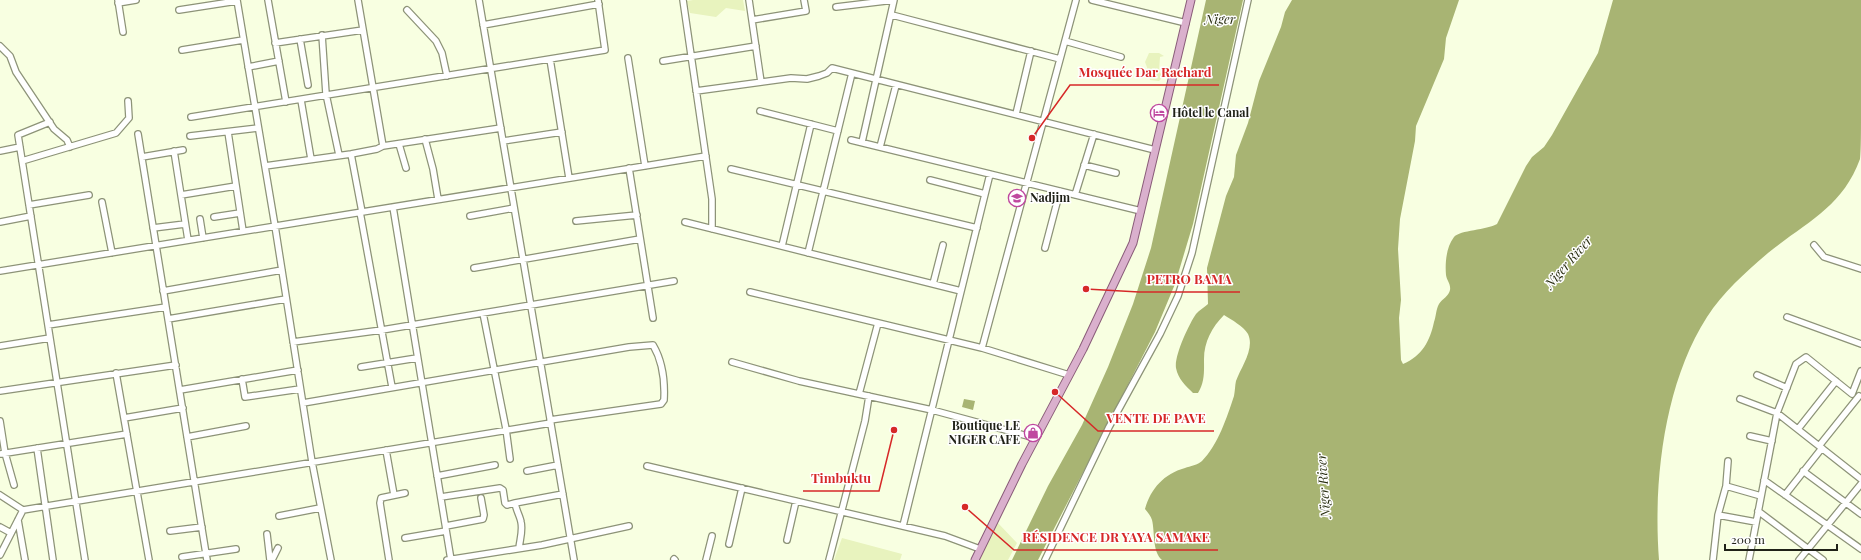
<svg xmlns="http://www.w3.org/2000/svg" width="1861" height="560" viewBox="0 0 1861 560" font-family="'Playfair Display',serif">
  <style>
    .green { fill: #e8f3be }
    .water { fill: #a8b473 }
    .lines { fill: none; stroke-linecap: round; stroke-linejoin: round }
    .minor-casing { stroke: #8d9378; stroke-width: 8 }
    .major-casing { stroke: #895c78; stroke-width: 9 }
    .minor { stroke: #fff; stroke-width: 5.5 }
    .major { stroke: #dab0cd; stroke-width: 7 }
    .labels { text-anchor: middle; stroke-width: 3; stroke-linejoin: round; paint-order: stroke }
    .poi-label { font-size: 12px; font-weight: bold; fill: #202218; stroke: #fff; text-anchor: start }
    .water-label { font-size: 13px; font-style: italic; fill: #292e11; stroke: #fff }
    .leader { fill: none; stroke: #d62828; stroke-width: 1.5 }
    .callout-dot { fill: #d62828; stroke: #fff; stroke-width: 1.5 }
    .callout-label { font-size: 13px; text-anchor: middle; font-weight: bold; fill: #d62828; stroke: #fff; stroke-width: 3; stroke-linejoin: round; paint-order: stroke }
  </style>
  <rect width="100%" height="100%" fill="#f8ffe1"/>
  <path class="green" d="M693,0H743L745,11L726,8L716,17L690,13L687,1Z
    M1149,53H1159L1164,56L1160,57L1159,71L1163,77L1159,81L1150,80L1148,70L1145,62Z
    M998,523L1017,543L1008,560H979L993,528Z
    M842,538L902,554L900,560H834Z"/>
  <path class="water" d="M1206,0H1243L1193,224L1175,284L1155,332L1038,560H1012L1048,486L1082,425L1108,367L1133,304L1151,248Z
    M1292,0H1459L1446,38L1444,59L1416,126L1415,141L1400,219L1398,249L1401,300L1399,318L1401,360L1403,364C1422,356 1430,341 1434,322C1436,317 1436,309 1439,304C1442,299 1449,296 1450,290C1451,284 1447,281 1446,275C1445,264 1446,247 1454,237C1460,230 1487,230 1497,224L1526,166L1532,157L1544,147L1552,135L1598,53L1613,0H1861C1861,39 1861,79 1861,118C1861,129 1861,150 1860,159C1842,208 1806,222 1768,253C1746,272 1723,292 1707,317C1664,384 1653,482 1659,560H1162C1152,551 1155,532 1152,520C1151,516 1148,513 1145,509C1151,488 1164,474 1185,468C1190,466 1198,465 1202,461C1218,445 1227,417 1234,396C1235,391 1235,385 1236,381C1241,367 1255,349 1248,334C1243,326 1232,320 1224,315C1212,327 1204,342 1204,359C1204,371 1205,382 1198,393H1193C1186,386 1178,379 1176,368C1174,356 1189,324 1196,314C1199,310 1205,307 1208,304L1207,268L1226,196L1234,177L1236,155L1248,123L1259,81L1281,27L1285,12Z
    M964,399L975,401L973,410L962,407Z"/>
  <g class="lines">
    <defs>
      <path id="minor" d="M118,0L123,32
        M237,0L275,226L312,462L331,560
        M268,0L286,102
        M358,0L383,146
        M479,0L574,560
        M683,0L712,199V229
        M749,0L761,82
        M1092,0L1186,23
        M118,3L136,0
        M836,7L894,0L862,142
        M179,10L237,1
        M407,10L436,41L442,53L447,76
        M892,15L1060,59
        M752,20L806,11L804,0
        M483,25L599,4
        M322,35L326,94L339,155
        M300,39L308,85
        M1065,41L1121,57
        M275,43L363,30
        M0,46L10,56L16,72L54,129L67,140L70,147
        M182,50L243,40
        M628,58L645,166
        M550,59L569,178
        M663,61L756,46
        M248,67L279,61
        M696,91L791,78L807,79L819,76L827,73L832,68L1155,150
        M301,100L311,159
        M760,111L838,131
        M1016,114L1031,51
        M191,117L605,50L598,0
        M50,122L18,135L85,560
        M228,132L243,231
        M138,134L207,560
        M190,136L258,128
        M425,139L433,169L438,199
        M851,140L1141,211
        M503,141L562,132
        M399,144L406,168
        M880,147L896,85
        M0,151L20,147
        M174,151L188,240
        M351,154L362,212
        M142,157L183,150
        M22,161L116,133L129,118L128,101
        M1084,165L1116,173
        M265,166L351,154L377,149L383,146L501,128
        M629,168L653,318
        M731,169L977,228
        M930,180L985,194
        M181,195L236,186
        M1075,195L1094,134
        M102,202L112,253
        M29,205L89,195
        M393,207L451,560
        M360,212L392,387
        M470,216L514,208
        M214,217L240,213
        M200,219L203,238
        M576,221L637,215
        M0,222L31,216
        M685,222L961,291
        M153,228L185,224
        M1814,245L1824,257L1861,269
        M782,246L811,124
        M1045,248L1060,191
        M808,253L852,73
        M474,268L640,239
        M0,271L706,156
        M933,284L943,245
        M163,291L282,270
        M750,292L982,348L1069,375
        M483,313L506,429L510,459
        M1787,317L1861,344
        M168,319L286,299
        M48,325L166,307
        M293,342L382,330L674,281
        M0,346L50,338
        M982,348L1076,0
        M732,362L799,381L932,410L1035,438
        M361,367L417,358
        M116,373L149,560
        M1757,375L1787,388
        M242,379L245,397L300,389
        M180,390L298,370
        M0,391L176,365
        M859,394L878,323
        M1740,399L1777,413L1861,479
        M303,403L629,347L653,345C663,362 665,381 664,400L661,404L550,420
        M124,418L183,408
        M0,421L5,453L14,485
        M1798,429L1836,381
        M1750,436L1772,441
        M187,437L246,426
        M1819,446L1859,396
        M37,448L53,560
        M386,450L394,495
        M0,454L127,434
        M647,466L945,536L980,549
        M527,471L558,465
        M1803,471L1861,514
        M437,476L495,465
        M1764,480L1861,549
        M1726,486L1761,496
        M0,495L23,510L551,423
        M1785,495L1822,448
        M441,497L500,488L503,490L505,503L507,505L515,503
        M1758,511L1823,560
        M1718,515L1726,486L1728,461
        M279,516L320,508
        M18,520L25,560
        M446,526L483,519L484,515L481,498
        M903,526L990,174
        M0,527L11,533
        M170,531L202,527
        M267,534L270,560
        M405,538L446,531
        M787,540L796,501
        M729,544L742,488
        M519,548C520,539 523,531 521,522C520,516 516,510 515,503L563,494
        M0,555L23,510
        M182,557L236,549
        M674,559L675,560
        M272,560L278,548
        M389,560L380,503L381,498L405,493
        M447,560L542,545L629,526
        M706,560L712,536
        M829,560L865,421L869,396
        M1045,560L1109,427L1160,334L1178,296L1192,253L1248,0
        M1713,560L1718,515L1756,522
        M1749,560L1777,413L1796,364L1806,357L1852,394L1861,371
        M1799,560L1861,484"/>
      <path id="major" d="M975,560L1022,464L1083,349L1133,243L1191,0"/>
    </defs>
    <use href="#minor" class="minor-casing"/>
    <use href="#major" class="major-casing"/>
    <use href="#minor" class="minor"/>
    <use href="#major" class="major"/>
  </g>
  <defs>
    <symbol id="hotel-ring" viewBox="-11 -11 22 22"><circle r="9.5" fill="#fff" stroke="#bf489f" stroke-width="1.5"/><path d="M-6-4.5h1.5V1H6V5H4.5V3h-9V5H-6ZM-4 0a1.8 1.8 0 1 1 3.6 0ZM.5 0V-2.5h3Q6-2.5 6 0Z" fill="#bf489f"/></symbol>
    <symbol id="university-ring" viewBox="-11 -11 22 22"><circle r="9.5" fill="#fff" stroke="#bf489f" stroke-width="1.5"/><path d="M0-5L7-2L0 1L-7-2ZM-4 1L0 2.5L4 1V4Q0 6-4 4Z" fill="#bf489f"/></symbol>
    <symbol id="shop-ring" viewBox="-11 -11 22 22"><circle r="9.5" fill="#fff" stroke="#bf489f" stroke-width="1.5"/><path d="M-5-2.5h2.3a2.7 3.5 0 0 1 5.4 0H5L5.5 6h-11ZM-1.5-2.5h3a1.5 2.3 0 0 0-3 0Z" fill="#bf489f"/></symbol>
  </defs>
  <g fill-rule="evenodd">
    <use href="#hotel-ring" x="1149" y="103" width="20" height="20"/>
    <use href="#university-ring" x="1007" y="188" width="20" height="20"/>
    <use href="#shop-ring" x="1023" y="423" width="20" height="20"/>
  </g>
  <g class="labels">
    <g class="poi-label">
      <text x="1172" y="117">Hôtel le Canal</text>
      <text x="1030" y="202">Nadjim</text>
      <text x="1020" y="430" text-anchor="end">Boutique LE<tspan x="1020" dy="14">NIGER CAFE</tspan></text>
    </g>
    <g class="water-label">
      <text x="1220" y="24">Niger</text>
      <text transform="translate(1568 262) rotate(-49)" y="5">Niger River</text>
      <text transform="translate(1323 486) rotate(-94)" y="5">Niger River</text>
    </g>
  </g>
  <path class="leader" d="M1032 138L1070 85H1219M1086 289L1139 292H1240M1055 392L1098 431H1214M894 430L879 491H803M965 507L1014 550H1218"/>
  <g class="callout-dot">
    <circle cx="1032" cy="138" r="4"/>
    <circle cx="1086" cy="289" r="4"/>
    <circle cx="1055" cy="392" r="4"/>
    <circle cx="894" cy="430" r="4"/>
    <circle cx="965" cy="507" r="4"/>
  </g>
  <g class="callout-label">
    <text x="1145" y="77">Mosquée Dar Rachard</text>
    <text x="1189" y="284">PETRO BAMA</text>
    <text x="1156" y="423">VENTE DE PAVE</text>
    <text x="841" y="483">Timbuktu</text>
    <text x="1116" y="542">RÉSIDENCE DR YAYA SAMAKE</text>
  </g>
  <path d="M1725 544v6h112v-6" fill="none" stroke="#202218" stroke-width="2"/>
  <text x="1731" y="544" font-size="12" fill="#202218" stroke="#ffffff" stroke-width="3" paint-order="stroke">200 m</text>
</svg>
